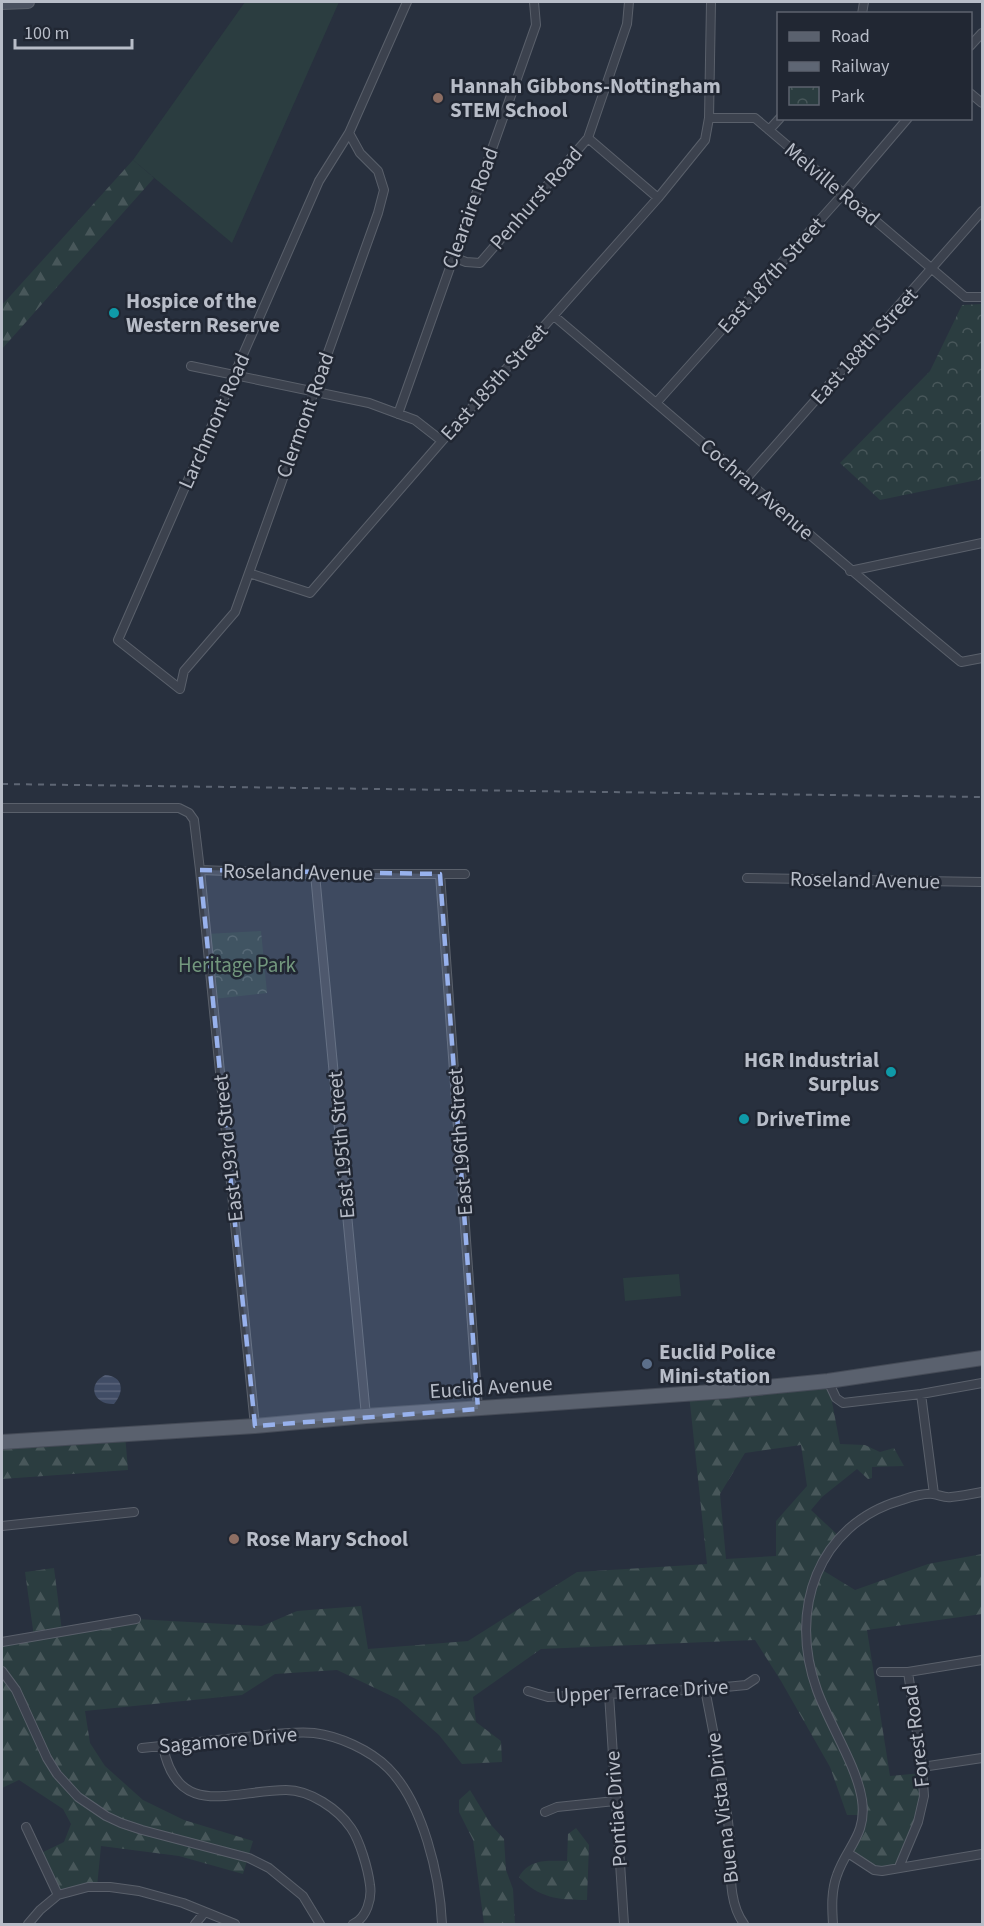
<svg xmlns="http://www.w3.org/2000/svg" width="984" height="1926" viewBox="0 0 984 1926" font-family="'Source Sans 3',sans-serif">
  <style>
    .grass { fill: #2b3d40 }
    .forest { fill: url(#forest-firs); fill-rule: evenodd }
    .park { fill: url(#park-crowns) }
    .water { fill: url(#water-rules) }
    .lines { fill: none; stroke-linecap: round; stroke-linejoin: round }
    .street-casing { stroke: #5a606b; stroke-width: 10 }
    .secondary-casing { stroke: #5a606b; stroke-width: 14 }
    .primary-casing { stroke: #454b57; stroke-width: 16 }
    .street { stroke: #3c424e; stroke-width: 8 }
    .secondary { stroke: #4a5160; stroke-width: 12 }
    .primary { stroke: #5a616e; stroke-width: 14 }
    .rail { stroke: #5e6674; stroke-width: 2; stroke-dasharray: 6 6; stroke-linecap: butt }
    .marked { fill: #98b2ed; fill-opacity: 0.2; stroke: #98b2ed; stroke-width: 4.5; stroke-dasharray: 12 8; stroke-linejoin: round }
    .education-dot { fill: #8d6e63; stroke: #212733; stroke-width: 2 }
    .culture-dot { fill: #0f9aa8; stroke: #212733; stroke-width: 2 }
    .service-dot { fill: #5c6f8a; stroke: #212733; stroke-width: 2 }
    .labels { text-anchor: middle; stroke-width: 5; stroke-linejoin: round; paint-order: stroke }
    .poi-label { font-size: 21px; font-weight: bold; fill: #b8bdc8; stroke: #212733; text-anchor: start }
    .street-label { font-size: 21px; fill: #b8bdc8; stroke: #212733 }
    .park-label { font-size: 21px; fill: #72977d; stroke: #212733 }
  </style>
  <defs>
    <pattern id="forest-firs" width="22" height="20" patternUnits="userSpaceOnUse" patternTransform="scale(1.5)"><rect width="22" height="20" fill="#2b3d40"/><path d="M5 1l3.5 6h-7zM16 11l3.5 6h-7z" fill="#48575a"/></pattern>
    <pattern id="park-crowns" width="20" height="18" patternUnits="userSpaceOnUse" patternTransform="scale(1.5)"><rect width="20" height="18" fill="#2b3d40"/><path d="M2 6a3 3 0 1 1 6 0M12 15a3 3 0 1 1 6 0" fill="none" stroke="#48575a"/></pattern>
    <pattern id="water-rules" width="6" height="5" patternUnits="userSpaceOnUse" patternTransform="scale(1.5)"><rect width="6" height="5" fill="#404c65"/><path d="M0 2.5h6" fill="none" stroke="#5a647a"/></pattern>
  </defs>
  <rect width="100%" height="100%" fill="#28303e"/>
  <path class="grass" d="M245,2H339L232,243L133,160Z
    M679,1274L681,1296L625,1301L623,1278Z"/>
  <path class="forest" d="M133,160L154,178L2,349V305Z
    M828,1381L840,1444L865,1445L880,1452L894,1448L904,1466L872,1467V1478L868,1479L857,1469L822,1497L811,1510L840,1537L819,1568L855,1590L928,1564L982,1554V1614L867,1630L890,1776L922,1773L924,1796L899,1867L882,1871L848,1853L863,1815H847L830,1767L781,1681L755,1640L541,1649L473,1697L476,1722L501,1741L502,1762L462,1764L439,1735L398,1699L337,1670L275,1674L242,1695L85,1711L90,1743L105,1766L143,1800L184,1820L253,1841L243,1874L179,1856L101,1846L97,1887L58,1895L39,1854L64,1842L71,1824L63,1809L19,1780L2,1788V1642L34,1637L25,1572L54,1568L62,1631L136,1619L262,1626L297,1611L361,1606L368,1649L468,1641L577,1572L707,1564L689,1394ZM801,1445L807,1486L776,1521V1556L726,1559L720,1494L745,1453Z
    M125,1434L128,1470L2,1479V1442Z
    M470,1790L492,1826L504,1839L506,1870L513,1889L515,1924H484L473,1840L459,1812V1800Z
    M576,1828L589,1845L587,1900C558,1900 539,1898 519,1877C530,1858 548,1861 567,1861L568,1834Z"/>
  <path class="park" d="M982,304V479L880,500L840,463L930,371L962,305Z
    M261,931L267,993L213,999L207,934Z"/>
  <path class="water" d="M105,1375C123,1376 125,1391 114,1404C94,1405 86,1385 105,1375Z"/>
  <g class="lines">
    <defs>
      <path id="street" d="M862,14L864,2
        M970,46L982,33
        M970,93L982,103
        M709,118H755L965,297H982
        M769,130L780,118
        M349,133L360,153L378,171L384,190L378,213L235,612L184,671L180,689L118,640L319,181L349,133L407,2
        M588,138L658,198
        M453,257L466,262L480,263L588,138L627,24L629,2
        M554,316C690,431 823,548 961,662L982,658
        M191,366L369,403L415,420L442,441
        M657,402L844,193L908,118
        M398,414L536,25L534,2
        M745,480L982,211
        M850,571L982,543
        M249,573L310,593L442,441L658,198L705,140L709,118L711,2
        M2,808H179L189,813L194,820L200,870L255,1426
        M200,870L315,874H465
        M315,874L366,1416
        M440,874L478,1409
        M747,878L982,882
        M828,1381L836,1398L843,1403L921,1394L982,1383
        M921,1394L934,1494
        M2,1526L134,1512
        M2,1642L136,1619
        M2,1671L16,1690L47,1758L57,1774L78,1797L106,1816L121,1823L142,1830L249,1858L269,1868L303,1896L320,1924
        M881,1672H908L982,1660
        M705,1689C714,1736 724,1783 729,1830C733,1861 725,1898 744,1924
        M528,1691L548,1697L609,1694L705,1689L746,1685L755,1679
        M609,1694L624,1924
        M163,1746C177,1821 233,1790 286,1790C310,1790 338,1809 351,1828C360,1841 368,1869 370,1885C372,1898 367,1918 353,1924
        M142,1748C177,1744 211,1741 246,1737C269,1735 292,1731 314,1733C339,1736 370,1750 388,1768C423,1803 440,1876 442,1924
        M922,1767L982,1758
        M545,1812L557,1807L615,1801
        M26,1827L58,1895
        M848,1853L874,1870L882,1871L982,1854
        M899,1867L918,1822L924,1796L922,1767L908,1672
        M28,1924L40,1910L58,1895L88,1887H110L139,1891L183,1903L235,1924
        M195,1924L205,1912
        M833,1924C832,1908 831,1891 837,1875C847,1846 867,1835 862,1800C857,1766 829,1724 817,1690C788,1611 817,1524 902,1500C911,1497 924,1493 933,1494C940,1495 944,1498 951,1497C962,1496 972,1494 982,1492"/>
      <path id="secondary" d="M2,3L28,2"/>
      <path id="primary" d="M2,1442L255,1426L366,1416L727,1391L828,1381L982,1358"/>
    </defs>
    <use href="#street" class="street-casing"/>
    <use href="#secondary" class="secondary-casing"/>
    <use href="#primary" class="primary-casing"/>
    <use href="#street" class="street"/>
    <use href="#secondary" class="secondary"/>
    <use href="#primary" class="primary"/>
    <path class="rail" d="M2,784L982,797"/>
  </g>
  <path class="marked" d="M200,870L440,874L478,1409L255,1426Z"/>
  <g class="education-dot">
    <circle cx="438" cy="98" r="6"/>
    <circle cx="234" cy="1539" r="6"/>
  </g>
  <g class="culture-dot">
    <circle cx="114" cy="313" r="6"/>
    <circle cx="891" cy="1072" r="6"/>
    <circle cx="744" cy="1119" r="6"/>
  </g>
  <circle class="service-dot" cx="647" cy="1364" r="6"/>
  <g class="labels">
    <g class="poi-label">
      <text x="450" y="93">Hannah Gibbons-Nottingham<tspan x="450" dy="24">STEM School</tspan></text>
      <text x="126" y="308">Hospice of the<tspan x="126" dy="24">Western Reserve</tspan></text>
      <text x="879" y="1067" text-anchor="end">HGR Industrial<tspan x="879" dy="24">Surplus</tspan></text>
      <text x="756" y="1126">DriveTime</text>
      <text x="659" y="1359">Euclid Police<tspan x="659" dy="24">Mini-station</tspan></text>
      <text x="246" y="1546">Rose Mary School</text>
    </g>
    <g class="street-label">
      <text transform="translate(832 184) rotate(40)" y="7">Melville Road</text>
      <text transform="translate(536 198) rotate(-49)" y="7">Penhurst Road</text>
      <text transform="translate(470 208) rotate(-70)" y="7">Clearaire Road</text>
      <text transform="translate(771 275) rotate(-48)" y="7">East 187th Street</text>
      <text transform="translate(864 346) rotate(-48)" y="7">East 188th Street</text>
      <text transform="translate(494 382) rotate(-48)" y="7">East 185th Street</text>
      <text transform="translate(305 415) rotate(-70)" y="7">Clermont Road</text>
      <text transform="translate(214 421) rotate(-66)" y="7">Larchmont Road</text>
      <text transform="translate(757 489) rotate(41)" y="7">Cochran Avenue</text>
      <text transform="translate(298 872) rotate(1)" y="7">Roseland Avenue</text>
      <text transform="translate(865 880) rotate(1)" y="7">Roseland Avenue</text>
      <text transform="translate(460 1142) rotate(-94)" y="7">East 196th Street</text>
      <text transform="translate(341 1145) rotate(-95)" y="7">East 195th Street</text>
      <text transform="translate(228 1148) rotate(-96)" y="7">East 193rd Street</text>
      <text transform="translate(491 1387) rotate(-4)" y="7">Euclid Avenue</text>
      <text transform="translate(642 1691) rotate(-3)" y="7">Upper Terrace Drive</text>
      <text transform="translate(916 1736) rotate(-97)" y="7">Forest Road</text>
      <text transform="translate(228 1740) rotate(-5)" y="7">Sagamore Drive</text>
      <text transform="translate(722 1808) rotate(-97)" y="7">Buena Vista Drive</text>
      <text transform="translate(616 1809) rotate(-94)" y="7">Pontiac Drive</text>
    </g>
    <g class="park-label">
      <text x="237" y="972">Heritage Park</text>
    </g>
  </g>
  <rect width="984" height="1926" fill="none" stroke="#b8bdc8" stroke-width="6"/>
  <rect x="777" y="12" width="195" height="108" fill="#212733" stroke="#5d636f" stroke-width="1.5"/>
  <rect x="789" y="32" width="30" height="9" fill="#5a616e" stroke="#5d636f" stroke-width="1.5"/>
  <text x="831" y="42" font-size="18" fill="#b8bdc8">Road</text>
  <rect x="789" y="62" width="30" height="9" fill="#5e6674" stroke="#5d636f" stroke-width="1.5"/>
  <text x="831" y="72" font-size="18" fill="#b8bdc8">Railway</text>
  <rect x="789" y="87" width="30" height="18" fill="url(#park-crowns)" stroke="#5d636f" stroke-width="1.5"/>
  <text x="831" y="102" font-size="18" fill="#b8bdc8">Park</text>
  <path d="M15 39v9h117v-9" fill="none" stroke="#b8bdc8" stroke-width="3"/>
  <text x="24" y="39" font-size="18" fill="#b8bdc8" stroke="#212733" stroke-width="4.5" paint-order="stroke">100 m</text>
</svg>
